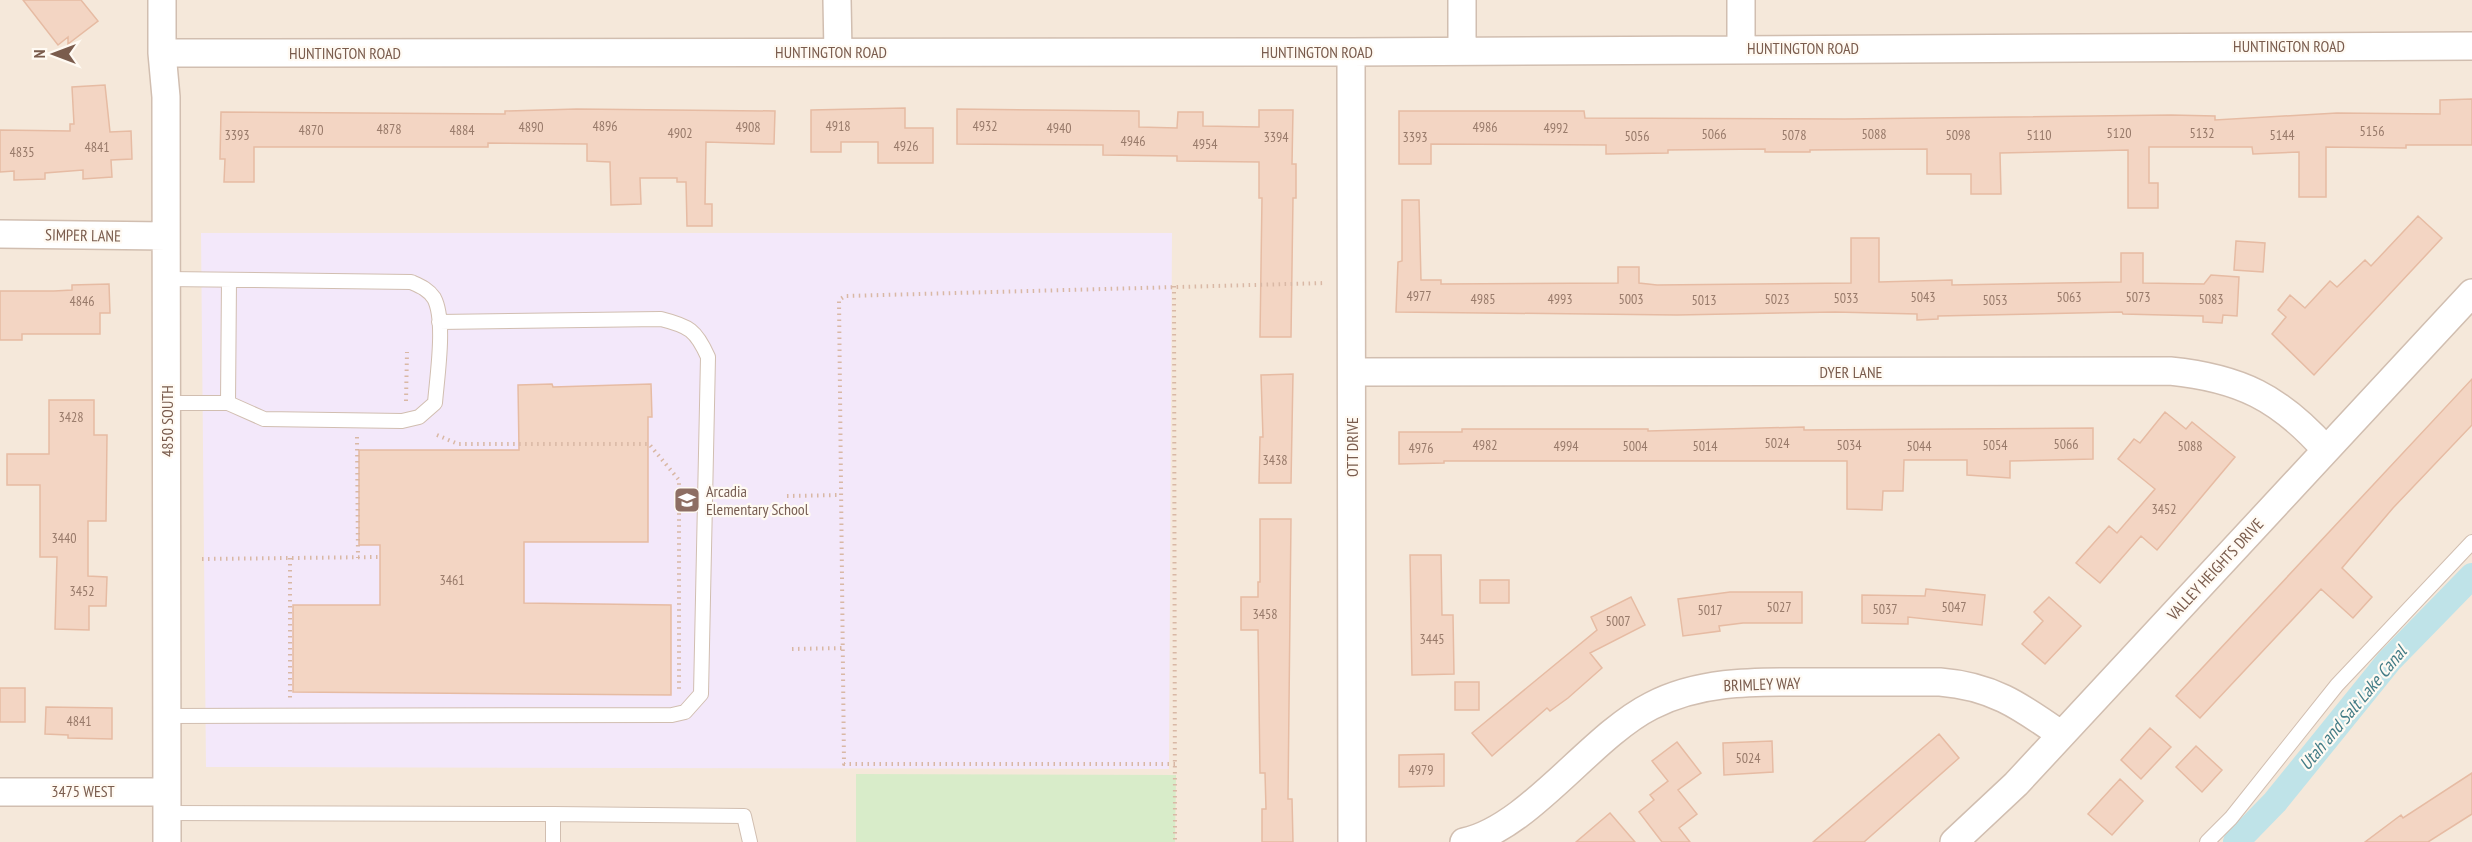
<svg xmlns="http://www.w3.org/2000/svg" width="2472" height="842" viewBox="0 0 2472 842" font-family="'PT Sans Narrow',sans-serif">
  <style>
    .residential { fill: #f5e8da }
    .education { fill: #f3e8fa }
    .green { fill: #d8ecc9 }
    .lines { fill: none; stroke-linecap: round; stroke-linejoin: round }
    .canal { stroke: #bfe3e8; stroke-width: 26 }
    .building { fill: #f3d5c3; stroke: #e6bba3; stroke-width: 1.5 }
    .service-casing { stroke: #d1beb0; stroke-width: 16 }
    .minor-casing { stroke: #d1beb0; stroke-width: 30 }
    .path { stroke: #d9b8a5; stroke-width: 4; stroke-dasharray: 1.5 4.5; stroke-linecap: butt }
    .service { stroke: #fff; stroke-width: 14 }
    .minor { stroke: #fff; stroke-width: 27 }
    .labels { text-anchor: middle; stroke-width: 4.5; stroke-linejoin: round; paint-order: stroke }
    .number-label { font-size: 14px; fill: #987a6a }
    .street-label { font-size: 16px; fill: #7a5c4d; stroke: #fffaf3 }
    .education-label { font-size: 16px; fill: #785e54; stroke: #fffaf3; text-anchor: start }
    .water-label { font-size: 18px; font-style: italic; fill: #437c86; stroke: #fffaf3 }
  </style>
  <rect width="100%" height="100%" fill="#fdf6ec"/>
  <path class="residential" d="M0,0H2472V842H0Z"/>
  <path class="education" d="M201,233H1172L1169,769L206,767Z"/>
  <path class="green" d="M856,774L1176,775L1175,842H856Z"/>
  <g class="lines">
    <path class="canal" d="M2236,842L2275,802L2389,661L2472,576"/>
  </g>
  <path class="building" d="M23,0H81L98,21L68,44V37L58,45Z
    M105,85L110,132L131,131L132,159L111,160L112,177L83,179V170L45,173V179L14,180V171L0,172V130L70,131V124H74L72,87Z
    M2472,99V145H2406V148L2326,147V197H2299V152L2253,154L2252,147H2149V183H2158V208H2128V150L2000,153L2001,194H1971V174H1927V149L1810,150V152H1765V149L1668,150V153L1606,154V145L1431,144V164H1399V111H1584L1585,118L1845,119L2171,115L2215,116V120L2337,113L2440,114V100Z
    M905,108V128H933V163H878V142H841V152H811V110Z
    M577,109L775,111L774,144L706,142L705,204H712V226H687L686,182H677V178H640L641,204L611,205L610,162L587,161V144L488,143V147H254V182H224L225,159H220L221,112L505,114V111Z
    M957,109L1139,111V127L1177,128L1178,112H1203V126L1259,127V110H1293L1292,164H1296V198H1293L1291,337H1260L1262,198H1259V162L1177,161V156L1103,155V145L957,144Z
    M1402,200H1419L1421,280H1441V284L1618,283V267H1639V283L1657,285L1851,283V238H1879V282L1952,280V285L2121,282V253H2143V283L2204,284L2211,275L2239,277L2237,316L2223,315L2222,323L2203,322V316L2123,314L2122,312L1938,316V319L1917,320V314L1835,312L1677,315L1396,312L1398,262L1402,261Z
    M2418,216L2442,238L2314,375L2272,334L2286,317L2278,310L2290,295L2305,308L2330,281L2337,287L2365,260L2371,266Z
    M2236,241L2265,243L2263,272L2234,270Z
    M109,284L110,313H100V334H22V340H0V291H54L72,290V285Z
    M1293,374L1291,483H1259L1260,437H1263L1261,375Z
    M2472,379V425L2393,508L2342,568L2372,597L2353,618L2321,589L2200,718L2176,696Z
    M552,384L553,387L651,384L652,417H648V542H524V603L671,605V695L293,692V605H380V545H359V450H519L518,385Z
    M49,400H94V435H107L106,521H88V576L107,577L106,606H89V630L55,629L57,557H40V485H7V454H49Z
    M2165,412L2186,429L2192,422L2235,457L2157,550L2141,536L2100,583L2076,563L2109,526L2117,533L2155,489L2118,459L2134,439L2140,443Z
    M1804,427V430L2093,428V459L2010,461V478L1967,475V460H1904L1903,491H1883L1882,510L1847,509V461H1444V463L1399,464V432H1462V429H1648V431Z
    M1260,519H1291L1288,799H1292L1293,842H1262V809H1266L1265,773H1260L1258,630H1241V597H1258V582H1260Z
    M1410,555H1441L1442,615H1453L1454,674L1412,675Z
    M1480,580H1509V603H1480Z
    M1926,589L1985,595L1982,625L1908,617V624L1862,623V595L1925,596Z
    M1730,592H1802V623H1743L1719,626L1720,631L1683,636L1678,599Z
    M1631,597L1645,625L1590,653L1602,668L1568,698L1550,711L1547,708L1492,756L1472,733L1597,630L1591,617Z
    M2049,597L2081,626L2045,664L2022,644L2043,621L2034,612Z
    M1455,682H1479V710H1455Z
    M0,688H25V722H0Z
    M46,707L112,708V739L68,738V735L45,734Z
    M2150,728L2171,747L2141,779L2121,760Z
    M1939,734L1959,758L1864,842H1813Z
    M1772,741L1773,772L1724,775L1723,743Z
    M1677,742L1701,773L1678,790L1697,814L1679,828L1690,842H1662L1639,812L1654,800L1650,795L1668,781L1652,761Z
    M2196,746L2222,770L2202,792L2176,767Z
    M1444,754V786L1399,787V755Z
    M2472,773V814L2428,842H2365L2401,815L2403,818Z
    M2120,779L2143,801L2112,835L2088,814Z
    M1610,813L1635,842H1576Z"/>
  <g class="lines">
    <defs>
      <path id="service" d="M166,279L411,282C420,286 428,289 434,298C446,320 437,377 435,403L419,417L402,421L264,419L228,403H167
        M228,403L229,280
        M167,716L672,715L685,712L701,694L708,357C696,330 689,326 661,319L439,322
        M167,813L553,814V842
        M553,814L744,816L750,842
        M2207,842L2231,818L2337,685L2472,542"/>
      <path id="minor" d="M162,0V53L166,97L167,842
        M837,0L838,52
        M1741,0V48
        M1462,51V0
        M1351,52L1352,842
        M162,53L1351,52L2472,46
        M0,234L166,236
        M1352,372L2170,371C2240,378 2280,398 2326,450
        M0,792H167
        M1464,842C1529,828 1590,737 1651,706C1703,679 1760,682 1817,682C1858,682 1899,682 1940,682C1991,686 2019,705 2060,734
        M1954,842L2016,784L2472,293"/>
    </defs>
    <use href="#service" class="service-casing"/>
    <use href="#minor" class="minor-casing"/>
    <path class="path" d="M1174,286L1175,842
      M406,401L407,352
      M437,435L458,444H649L679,480V690
      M357,437L358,558
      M787,496L841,495
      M290,558V698
      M202,559L380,557
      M792,649L843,648
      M1175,764H844L839,300L845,296L1326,283"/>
    <use href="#service" class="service"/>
    <use href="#minor" class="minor"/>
  </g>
  <defs>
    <symbol id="school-square" viewBox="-11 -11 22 22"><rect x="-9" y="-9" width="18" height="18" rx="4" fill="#8d6e63" stroke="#fffaf3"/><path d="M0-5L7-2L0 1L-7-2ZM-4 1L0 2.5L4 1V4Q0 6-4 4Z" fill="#fff"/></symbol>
  </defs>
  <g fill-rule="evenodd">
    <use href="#school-square" x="672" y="485" width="30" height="30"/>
  </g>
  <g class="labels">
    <g class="number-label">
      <text x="605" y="131">4896</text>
      <text x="838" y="131">4918</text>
      <text x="985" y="131">4932</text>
      <text x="531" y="132">4890</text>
      <text x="748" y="132">4908</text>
      <text x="1485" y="132">4986</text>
      <text x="1059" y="133">4940</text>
      <text x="1556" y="133">4992</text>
      <text x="389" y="134">4878</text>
      <text x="311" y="135">4870</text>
      <text x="462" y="135">4884</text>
      <text x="2372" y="136">5156</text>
      <text x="680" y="138">4902</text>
      <text x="2119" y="138">5120</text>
      <text x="2202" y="138">5132</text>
      <text x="1714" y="139">5066</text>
      <text x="1874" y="139">5088</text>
      <text x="237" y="140">3393</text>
      <text x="1794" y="140">5078</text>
      <text x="1958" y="140">5098</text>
      <text x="2039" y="140">5110</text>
      <text x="2282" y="140">5144</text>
      <text x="1637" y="141">5056</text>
      <text x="1276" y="142">3394</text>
      <text x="1415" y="142">3393</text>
      <text x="1133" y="146">4946</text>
      <text x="1205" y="149">4954</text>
      <text x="906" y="151">4926</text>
      <text x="97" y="152">4841</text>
      <text x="22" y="157">4835</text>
      <text x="1419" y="301">4977</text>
      <text x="1923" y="302">5043</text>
      <text x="2069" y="302">5063</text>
      <text x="2138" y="302">5073</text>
      <text x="1846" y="303">5033</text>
      <text x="1483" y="304">4985</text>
      <text x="1560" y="304">4993</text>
      <text x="1631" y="304">5003</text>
      <text x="1777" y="304">5023</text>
      <text x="2211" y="304">5083</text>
      <text x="1704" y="305">5013</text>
      <text x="1995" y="305">5053</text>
      <text x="82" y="306">4846</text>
      <text x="71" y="422">3428</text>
      <text x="1777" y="448">5024</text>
      <text x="2066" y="449">5066</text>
      <text x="1485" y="450">4982</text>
      <text x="1849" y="450">5034</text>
      <text x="1995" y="450">5054</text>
      <text x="1566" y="451">4994</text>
      <text x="1635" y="451">5004</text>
      <text x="1705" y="451">5014</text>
      <text x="1919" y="451">5044</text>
      <text x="2190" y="451">5088</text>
      <text x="1421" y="453">4976</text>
      <text x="1275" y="465">3438</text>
      <text x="2164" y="514">3452</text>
      <text x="64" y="543">3440</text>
      <text x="452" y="585">3461</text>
      <text x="82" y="596">3452</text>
      <text x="1779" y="612">5027</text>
      <text x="1954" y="612">5047</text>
      <text x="1885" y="614">5037</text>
      <text x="1710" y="615">5017</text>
      <text x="1265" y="619">3458</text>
      <text x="1618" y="626">5007</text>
      <text x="1432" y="644">3445</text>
      <text x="79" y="726">4841</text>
      <text x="1748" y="763">5024</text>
      <text x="1421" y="775">4979</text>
    </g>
    <g class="street-label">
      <text x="2289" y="52">HUNTINGTON ROAD</text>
      <text x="1803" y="54">HUNTINGTON ROAD</text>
      <text x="831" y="58">HUNTINGTON ROAD</text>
      <text x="1317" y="58">HUNTINGTON ROAD</text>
      <text x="345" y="59">HUNTINGTON ROAD</text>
      <text transform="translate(83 235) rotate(1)" y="6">SIMPER LANE</text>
      <text x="1851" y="378">DYER LANE</text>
      <text transform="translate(167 421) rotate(-90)" y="6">4850 SOUTH</text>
      <text transform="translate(1352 447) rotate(-90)" y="6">OTT DRIVE</text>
      <text transform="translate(2215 569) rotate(-47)" y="6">VALLEY HEIGHTS DRIVE</text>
      <text transform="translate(1762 684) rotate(-2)" y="6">BRIMLEY WAY</text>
      <text x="83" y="797">3475 WEST</text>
    </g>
    <g class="education-label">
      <text x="706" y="497">Arcadia<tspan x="706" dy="18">Elementary School</tspan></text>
    </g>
    <g class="water-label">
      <text transform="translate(2353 708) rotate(-50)" y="6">Utah and Salt Lake Canal</text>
    </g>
  </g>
  <g transform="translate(54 54) rotate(270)" stroke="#fffaf3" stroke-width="4.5" paint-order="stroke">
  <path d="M0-4.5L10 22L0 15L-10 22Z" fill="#7a5c4d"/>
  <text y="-9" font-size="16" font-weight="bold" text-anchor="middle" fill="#7a5c4d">N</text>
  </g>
</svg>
